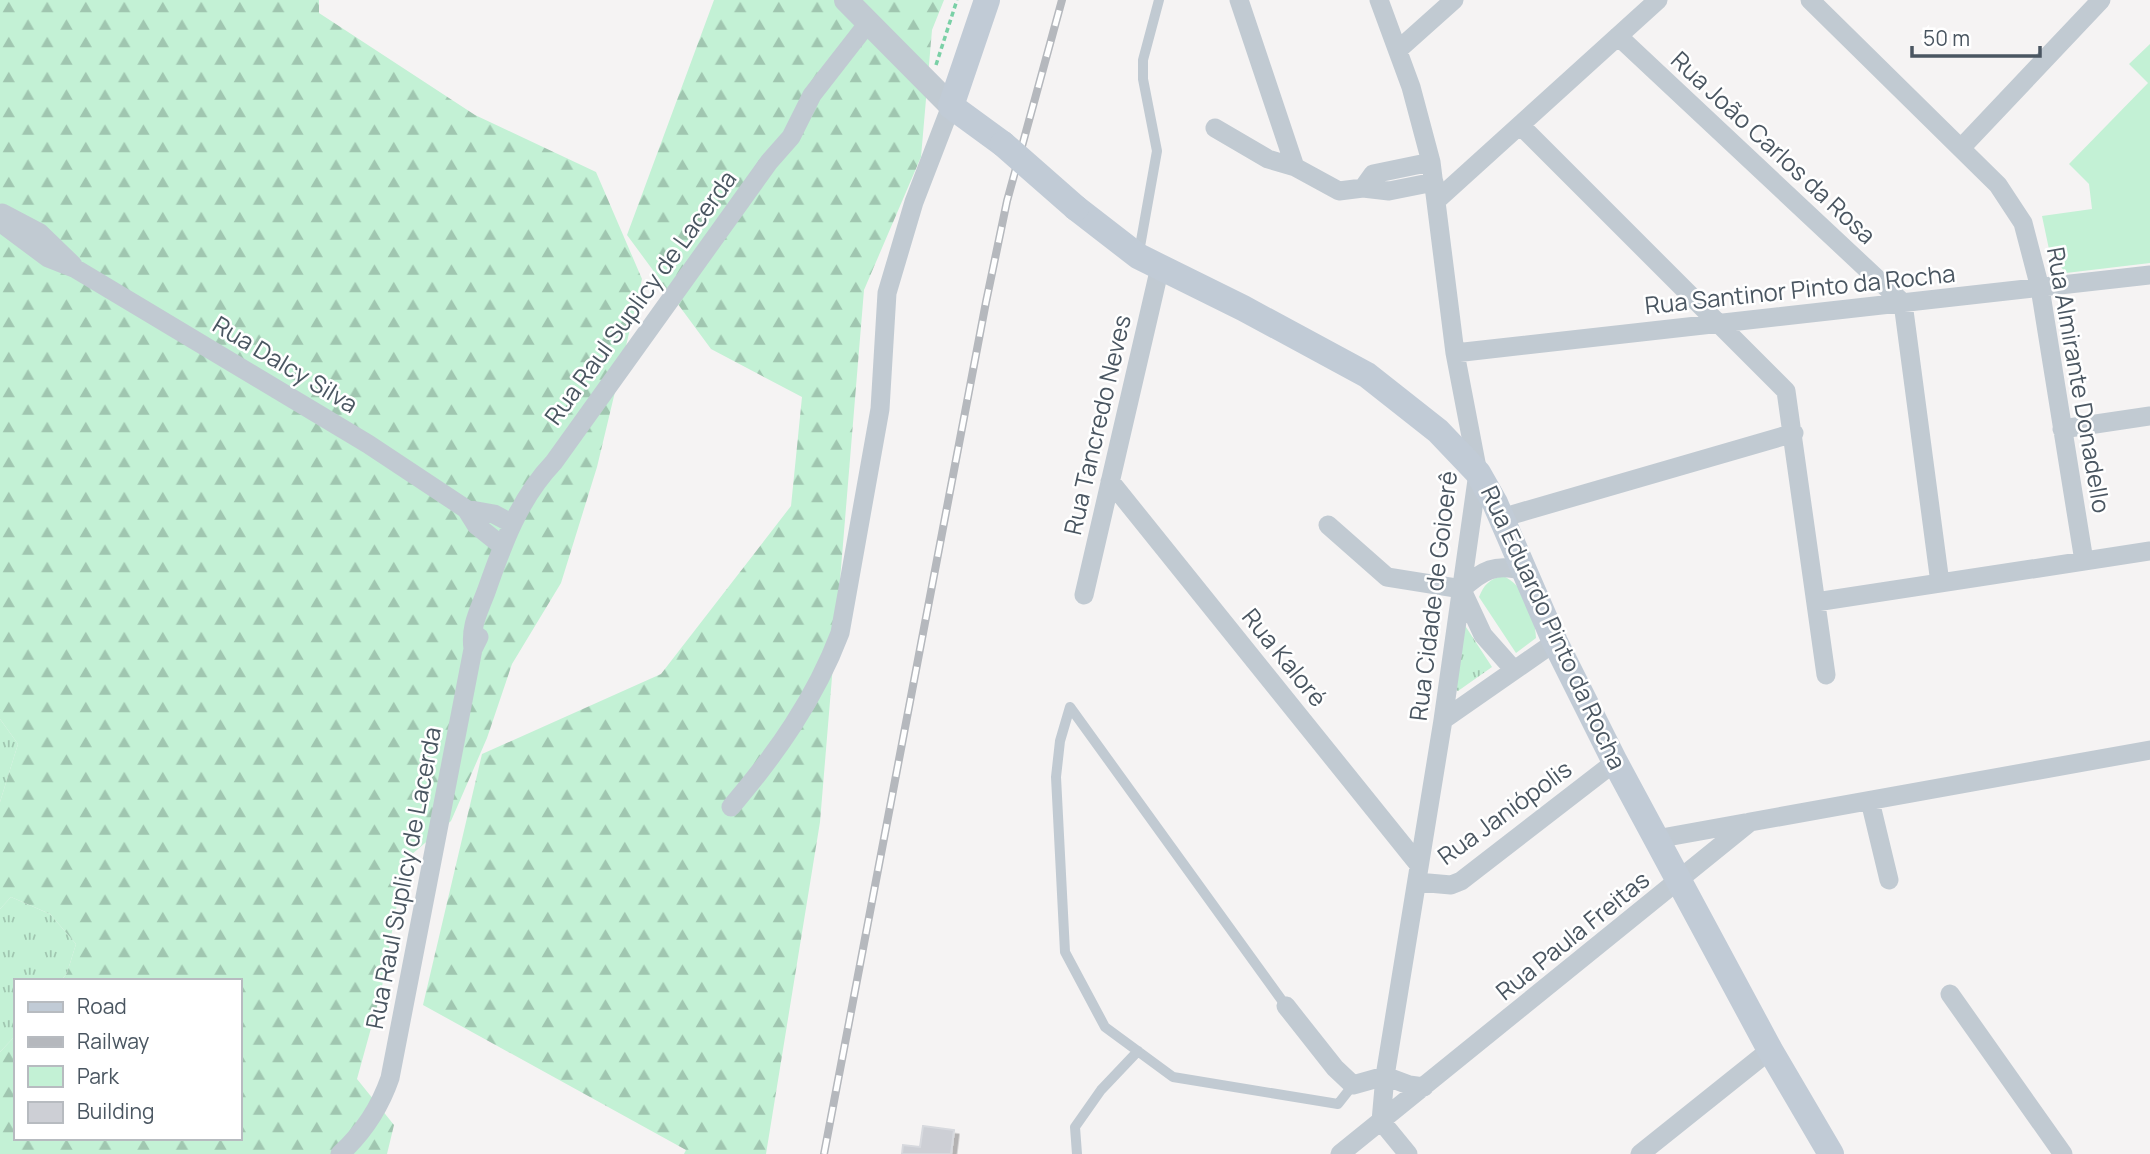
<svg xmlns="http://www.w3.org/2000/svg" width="2150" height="1154" viewBox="0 0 2150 1154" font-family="Manrope,sans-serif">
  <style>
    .grass { fill: url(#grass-tufts) }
    .forest { fill: url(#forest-firs) }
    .park { fill: #c3f1d5 }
    .building { fill: #cdcfd5; stroke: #d7d9de; stroke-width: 2; filter: url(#shadow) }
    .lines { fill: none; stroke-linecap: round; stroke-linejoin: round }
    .path { stroke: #7ad0a6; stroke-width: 3.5; stroke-dasharray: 5 3.5; stroke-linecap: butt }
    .service { stroke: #c1cad2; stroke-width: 10 }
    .minor { stroke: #c1cad2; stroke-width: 19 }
    .tertiary { stroke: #c1cad2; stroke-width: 24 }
    .secondary { stroke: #c1cbd6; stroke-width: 26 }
    .rail-casing { stroke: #b5b8bd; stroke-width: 8 }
    .rail { stroke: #fff; stroke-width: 5; stroke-dasharray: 16; stroke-linecap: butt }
    .secondary-bridge { stroke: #c1cbd6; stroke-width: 26 }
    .labels { text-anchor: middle; stroke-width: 5; stroke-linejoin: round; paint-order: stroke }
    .street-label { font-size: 24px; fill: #4a5661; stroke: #fff }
  </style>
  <defs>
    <pattern id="grass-tufts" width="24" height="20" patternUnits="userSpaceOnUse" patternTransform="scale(1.75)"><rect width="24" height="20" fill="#c3f1d5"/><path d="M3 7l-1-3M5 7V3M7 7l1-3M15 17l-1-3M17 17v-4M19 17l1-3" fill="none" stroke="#a0c6b0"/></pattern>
    <pattern id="forest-firs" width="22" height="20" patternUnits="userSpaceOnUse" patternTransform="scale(1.75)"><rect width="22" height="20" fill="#c3f1d5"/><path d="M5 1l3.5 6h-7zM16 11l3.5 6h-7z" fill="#a0c6b0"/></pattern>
    <filter id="shadow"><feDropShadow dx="4.5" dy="4.5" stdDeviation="0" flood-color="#0004"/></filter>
  </defs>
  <rect width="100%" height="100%" fill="#f5f3f3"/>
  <path class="grass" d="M1464,624L1492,667L1458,691L1456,690Z
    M0,719L18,744L0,802Z
    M11,897L50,914L76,944L67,973L61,981H16V1035L0,1052V909Z"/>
  <path class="forest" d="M0,0H319V13L475,115L596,172L642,279L597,467L561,583L512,664L487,738L451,821L405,860L381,992L357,1079L394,1125L387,1154H0V1052L16,1035V1138H240V981H61L67,973L76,944L50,914L11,897L0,909V802L18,744L0,719Z
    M714,0H944L932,30L921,157L864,290L820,822L766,1154H684L686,1150L423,1005L482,754L661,674L791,506L802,397L711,349L627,235Z"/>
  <path class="park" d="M2150,44V263L2066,273L2050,254L2042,216L2092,209L2089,184L2069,164L2148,83L2129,64Z
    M1503,576C1525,585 1535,616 1536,638L1516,653L1479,597C1484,585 1489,579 1503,576Z"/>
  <path class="building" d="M923,1126L954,1130L951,1154H902L903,1145L920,1147Z"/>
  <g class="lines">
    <path class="path" d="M936,65L957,0"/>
    <path class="service" d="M1139,252L1157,151L1143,79V60L1159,0
      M1070,707L1060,741L1056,777L1065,952L1105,1027L1173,1077L1338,1104L1353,1085
      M1070,707L1286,1006
      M1077,1154L1075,1127L1101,1090L1138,1051"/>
    <path class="minor" d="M1239,0L1295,167
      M1379,0L1411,87L1431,162L1455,353L1478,473L1443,720L1385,1076L1381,1121
      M1810,0L1998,185L2023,223L2040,288L2084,561
      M1618,36L1903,303L1940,583
      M1398,50L1454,0
      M1520,125L1786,391L1826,675
      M1215,128L1268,159L1295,167L1339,191L1363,188L1389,191L1434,182
      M1961,148L2101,0
      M1363,188L1373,174L1431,162
      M1436,201L1658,0
      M2,213L40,233L73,265
      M0,222L48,258L76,269L368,444L466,509L476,525L501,545
      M1455,353L2150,275
      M2062,429L2150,416
      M1110,481L1419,865
      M466,509L494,514L511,523
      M1501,518L1794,433
      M1328,525L1387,577L1462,589C1483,570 1495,563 1524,571
      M1462,590L1483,635L1514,670
      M1084,595L1160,267
      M1816,602L2150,551
      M473,649C470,627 478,613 486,592C503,544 518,500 554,462L769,162L791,137L812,95L868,23
      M1443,720L1555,642
      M1870,801L1889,880
      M731,807C776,754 815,699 840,633L880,409L887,293L914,202L951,106
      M1656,839L2150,750
      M1417,882L1451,885L1461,881L1615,762
      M1950,994L2063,1154
      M1286,1006L1335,1068L1353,1085L1385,1076L1409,1085L1424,1087
      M1381,1121L1408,1154
      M340,1154C363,1133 380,1107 390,1078L473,649L479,637
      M1340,1154L1750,822
      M1640,1154L1770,1050"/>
    <path class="tertiary" d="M846,0L951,106"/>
    <path class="secondary" d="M987,0L951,106L1003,144
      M1076,208L1138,256L1243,308L1367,375L1438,431L1478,473L1495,503L1555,642L1615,762L1770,1050L1831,1154"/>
    <defs>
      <path id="rail" d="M824,1154L986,302L1007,201L1062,0"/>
    </defs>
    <use href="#rail" class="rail-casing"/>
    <use href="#rail" class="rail"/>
    <path class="secondary-bridge" d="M1003,144L1076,208"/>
  </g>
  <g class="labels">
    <g class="street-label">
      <text transform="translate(1773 148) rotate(43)" y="8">Rua João Carlos da Rosa</text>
      <text transform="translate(1800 290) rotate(-6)" y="8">Rua Santinor Pinto da Rocha</text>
      <text transform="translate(641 298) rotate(-54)" y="8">Rua Raul Suplicy de Lacerda</text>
      <text transform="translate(285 365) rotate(31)" y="8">Rua Dalcy Silva</text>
      <text transform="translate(2078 380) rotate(80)" y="8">Rua Almirante Donadello</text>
      <text transform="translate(1098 425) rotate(-77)" y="8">Rua Tancredo Neves</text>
      <text transform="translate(1434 596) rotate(-83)" y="8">Rua Cidade de Goioerê</text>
      <text transform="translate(1553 628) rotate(65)" y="8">Rua Eduardo Pinto da Rocha</text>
      <text transform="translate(1284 658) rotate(51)" y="8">Rua Kaloré</text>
      <text transform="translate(1505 813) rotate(-36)" y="8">Rua Janiópolis</text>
      <text transform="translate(404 878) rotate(-79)" y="8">Rua Raul Suplicy de Lacerda</text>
      <text transform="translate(1573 936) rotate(-39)" y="8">Rua Paula Freitas</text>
    </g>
  </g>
  <rect x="14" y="979" width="228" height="161" fill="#ffffff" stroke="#b7bbc0" stroke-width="2"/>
  <rect x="28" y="1002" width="35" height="10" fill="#c1cbd6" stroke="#b7bbc0" stroke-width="2"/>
  <text x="77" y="1014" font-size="21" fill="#4a5661">Road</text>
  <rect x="28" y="1037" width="35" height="10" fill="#b5b8bd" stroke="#b7bbc0" stroke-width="2"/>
  <text x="77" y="1049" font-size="21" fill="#4a5661">Railway</text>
  <rect x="28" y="1066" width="35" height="21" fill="#c3f1d5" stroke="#b7bbc0" stroke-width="2"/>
  <text x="77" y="1084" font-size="21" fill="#4a5661">Park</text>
  <rect x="28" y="1102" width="35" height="21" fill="#cdcfd5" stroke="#b7bbc0" stroke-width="2"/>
  <text x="77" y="1119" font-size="21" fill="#4a5661">Building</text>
  <path d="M1912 46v10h128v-10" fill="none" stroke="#4a5661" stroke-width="3.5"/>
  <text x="1923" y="46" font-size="21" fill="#4a5661" stroke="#ffffff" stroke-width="5" paint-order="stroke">50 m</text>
</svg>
